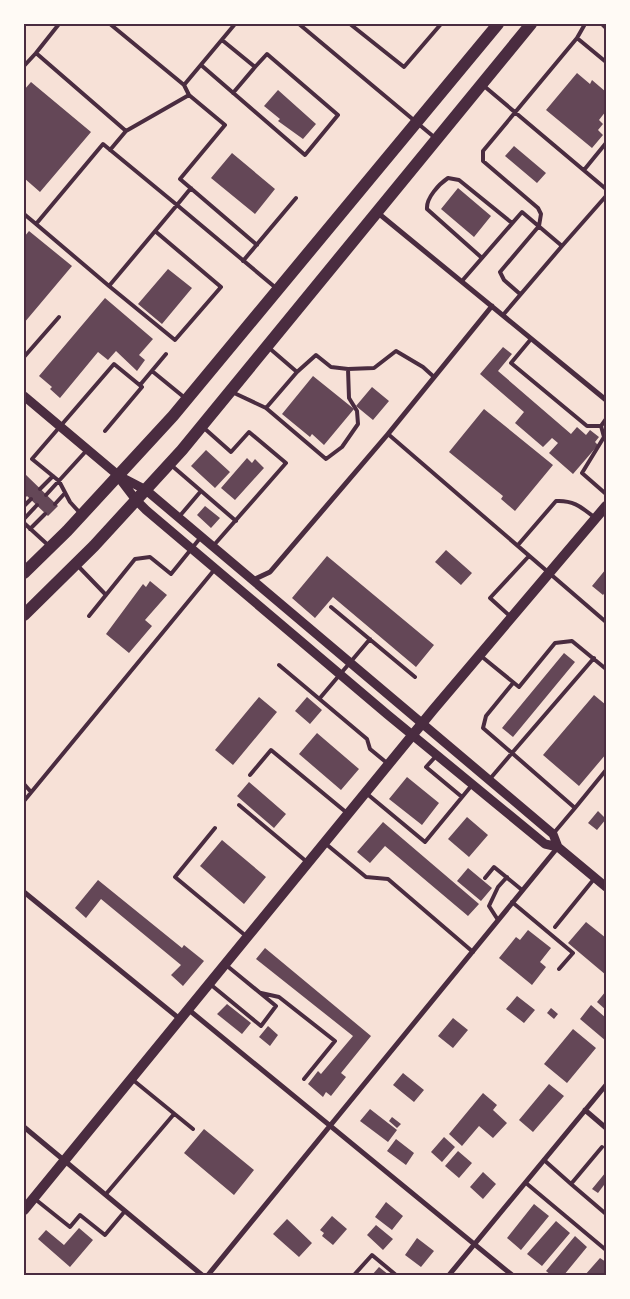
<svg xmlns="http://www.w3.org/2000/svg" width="630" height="1299" viewBox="0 0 630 1299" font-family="'Varela Round',sans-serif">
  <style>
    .building { fill: #644757 }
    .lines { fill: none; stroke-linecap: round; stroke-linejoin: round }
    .service { stroke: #4a2c40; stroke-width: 4 }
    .minor { stroke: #4a2c40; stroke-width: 5 }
    .tertiary { stroke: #4a2c40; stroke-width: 9 }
    .secondary { stroke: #4a2c40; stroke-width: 10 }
    .trunk { stroke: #4a2c40; stroke-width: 12 }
    .neatline { fill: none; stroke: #4a2c40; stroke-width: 2 }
  </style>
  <rect width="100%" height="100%" fill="#f7e1d7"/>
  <path class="building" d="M577,73L590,84L592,80L606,92V111L599,120L603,124L598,130L603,135L592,148L546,110Z
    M31,82L91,132L40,192L24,178V90Z
    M278,90L316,124L303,139L278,121L280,119L264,106Z
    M514,146L546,173L537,183L505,156Z
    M232,153L275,189L255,214L211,178Z
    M458,188L491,216L474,237L441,209Z
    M29,231L72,266L24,323V237Z
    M168,269L192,288L162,324L138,304Z
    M105,298L153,339L139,355L145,360L137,371L116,351L108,360L98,352L60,398L50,389L52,387L39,376Z
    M503,347L512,354L498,371L571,434L577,427L586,435L590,430L599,437L595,442L598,445L573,474L549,453L558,443L552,438L543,447L515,423L524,412L480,374Z
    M313,376L354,409L324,445L312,434L310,437L282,414Z
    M372,387L389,401L373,420L356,406Z
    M484,409L553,465L515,511L501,499L503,496L449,452Z
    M206,450L230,472L215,488L191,466Z
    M247,458L252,463L255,459L264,468L235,500L221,488Z
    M24,473L58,506L48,516L27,496L24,499Z
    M205,506L220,518L211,528L197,515Z
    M446,550L472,573L461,585L435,562Z
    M327,556L434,645L416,667L333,597L315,618L292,598Z
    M606,569V591L603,595L592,586Z
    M150,581L167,595L145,620L152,626L129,653L106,634L143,584L146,587Z
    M564,653L575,662L513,737L502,728Z
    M594,695L606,705V754L579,786L543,755Z
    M259,697L277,712L233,765L215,750Z
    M307,697L322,710L310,724L295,711Z
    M317,733L359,769L341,790L299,754Z
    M407,777L439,803L422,825L389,799Z
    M249,782L286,814L274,828L237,796Z
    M598,811L606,819L597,830L588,823Z
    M467,817L488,835L469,857L448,839Z
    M383,822L479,904L468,916L385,846L370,863L357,852Z
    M222,840L266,877L244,904L200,866Z
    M468,868L492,888L481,901L457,881Z
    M98,880L182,948L184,945L204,961L183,986L171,975L181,965L101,899L86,918L75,908Z
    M586,922L606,938V975L568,943Z
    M528,930L551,948L540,962L546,967L532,985L499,958L516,937L520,940Z
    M265,948L371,1036L341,1073L346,1077L331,1096L326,1092L323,1097L308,1084L318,1071L321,1074L353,1036L256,959Z
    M606,991V1010L597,1002Z
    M517,996L535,1010L524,1023L506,1009Z
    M227,1004L251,1023L242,1034L217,1014Z
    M591,1005L606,1018V1041L580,1019Z
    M551,1008L558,1014L554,1019L547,1013Z
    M453,1018L468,1030L453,1048L438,1036Z
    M268,1026L278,1035L270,1046L259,1037Z
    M573,1029L596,1048L567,1083L544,1064Z
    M403,1073L424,1090L414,1102L393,1085Z
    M549,1084L564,1096L533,1132L519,1120Z
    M483,1093L497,1105L493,1110L507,1123L493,1138L479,1126L462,1146L449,1134Z
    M370,1109L397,1130L388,1142L360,1121Z
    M392,1117L401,1124L397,1128L389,1121Z
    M204,1129L254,1170L234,1195L184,1153Z
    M444,1137L455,1147L442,1162L431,1152Z
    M396,1139L414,1153L406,1165L387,1151Z
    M458,1151L472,1163L459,1178L445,1166Z
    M483,1172L496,1184L483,1199L470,1187Z
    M606,1172V1187L604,1185L598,1193L592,1189Z
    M386,1202L403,1216L392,1230L375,1217Z
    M534,1204L549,1216L521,1250L507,1238Z
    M332,1216L347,1229L333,1245L322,1236L324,1233L320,1230Z
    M287,1219L312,1243L299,1257L273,1234Z
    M556,1221L570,1233L542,1266L527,1254Z
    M376,1225L393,1239L383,1250L367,1235Z
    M79,1228L93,1240L70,1267L38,1239L46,1230L64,1245Z
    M575,1236L587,1247L564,1275H551L546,1271Z
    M417,1238L434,1251L421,1267L405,1255Z
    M600,1258L606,1262V1275H585Z
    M379,1267L389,1275H372Z"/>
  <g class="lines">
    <path class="service" d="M110,24L184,85L189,95
      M299,24L434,137
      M350,24L404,67L441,24
      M602,24L606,28
      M577,38L606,62
      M36,53L59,24
      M201,65L305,155L338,115L267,54L255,67L222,40
      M24,66L36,53L126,131L110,150
      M184,85L235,24
      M484,86L606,189
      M233,93L255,67
      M126,131L189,95L225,125L180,179L257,245
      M584,170L606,143
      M24,214L36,224
      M155,231L221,287L175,340L109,286L177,205L276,288
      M562,246L606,196
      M482,258L427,209C426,198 439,184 448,178L459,180L512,223
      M243,261L296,198
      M462,281L522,212L562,246L503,315
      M109,286L36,224L103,144L177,205L191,188
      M520,294L504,280L500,272L539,226L541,214L538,208L483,161V151L577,38L585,24
      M531,339L511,363L587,426H601L606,419
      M268,347L297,372
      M316,355L331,367L348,369L349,398L357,411L358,424L342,447L326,459L266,408L297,372Z
      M24,357L59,317
      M348,369L374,368L396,351L423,367L434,377
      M152,371L185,398
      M140,385L166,354
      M232,392L266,408
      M601,426L604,437L582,473L606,494
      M204,428L231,452L249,432L286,463L214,545
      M388,434L606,622
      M171,465L236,521
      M40,489L53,476
      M46,495L87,450
      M55,504L65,493
      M24,506L31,499
      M80,513L70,502L59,481L32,459L114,364L142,387L105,431
      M178,518L201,491
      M24,519L37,505
      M24,523L48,545
      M30,529L45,514
      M518,545L556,501C573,500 581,507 594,517
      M78,566L106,595
      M331,607L415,677
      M89,616L135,559L150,557L171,574L201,537
      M511,617L490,598L529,556
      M481,656L519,687L555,643L572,641L606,669
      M279,665L367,739L370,749L387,763
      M513,683L486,716L483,728L512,753L594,658
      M320,698L370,639
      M437,755L426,767L462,797
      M250,775L271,750L347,813
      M489,780L512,753L575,808L606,770
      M24,784L31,792
      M366,793L425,842L472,785
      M24,801L215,569
      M239,805L307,862
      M215,828L175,877L246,936
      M553,834L575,808
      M326,844L366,877L388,879L473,952
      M485,878L494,867L522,890
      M512,902L573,953L559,969
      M498,920L489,906L498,887L507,877
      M555,927L594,879
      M210,984L261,1026L276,1006L226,965
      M261,993L279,997L335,1041L304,1079
      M133,1080L193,1129
      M544,1160L571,1184L602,1147
      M526,1183L606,1250
      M571,1184L606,1214
      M106,1194L174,1114
      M35,1199L70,1227L80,1215L105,1235L125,1211
      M354,1275L372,1255L396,1275"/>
    <path class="minor" d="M378,213L606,400
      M253,580L270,572L388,434L492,306
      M24,892L181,1020
      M189,1010L512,1275
      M585,1110L606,1128
      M24,1127L202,1275
      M208,1275L558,847
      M449,1275L606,1085"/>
    <path class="tertiary" d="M24,396L119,476L146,490L553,834L558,847L606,887
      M120,479L136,500L146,510L388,715L545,844L558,847"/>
    <path class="secondary" d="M24,1210L433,710L606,506"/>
    <path class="trunk" d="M24,573L67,531L173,416L498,24
      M24,615L94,546L182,450L531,24"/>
  </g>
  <rect width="630" height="1299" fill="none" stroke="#fffaf5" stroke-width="50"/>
  <rect x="25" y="25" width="580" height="1249" class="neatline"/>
</svg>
